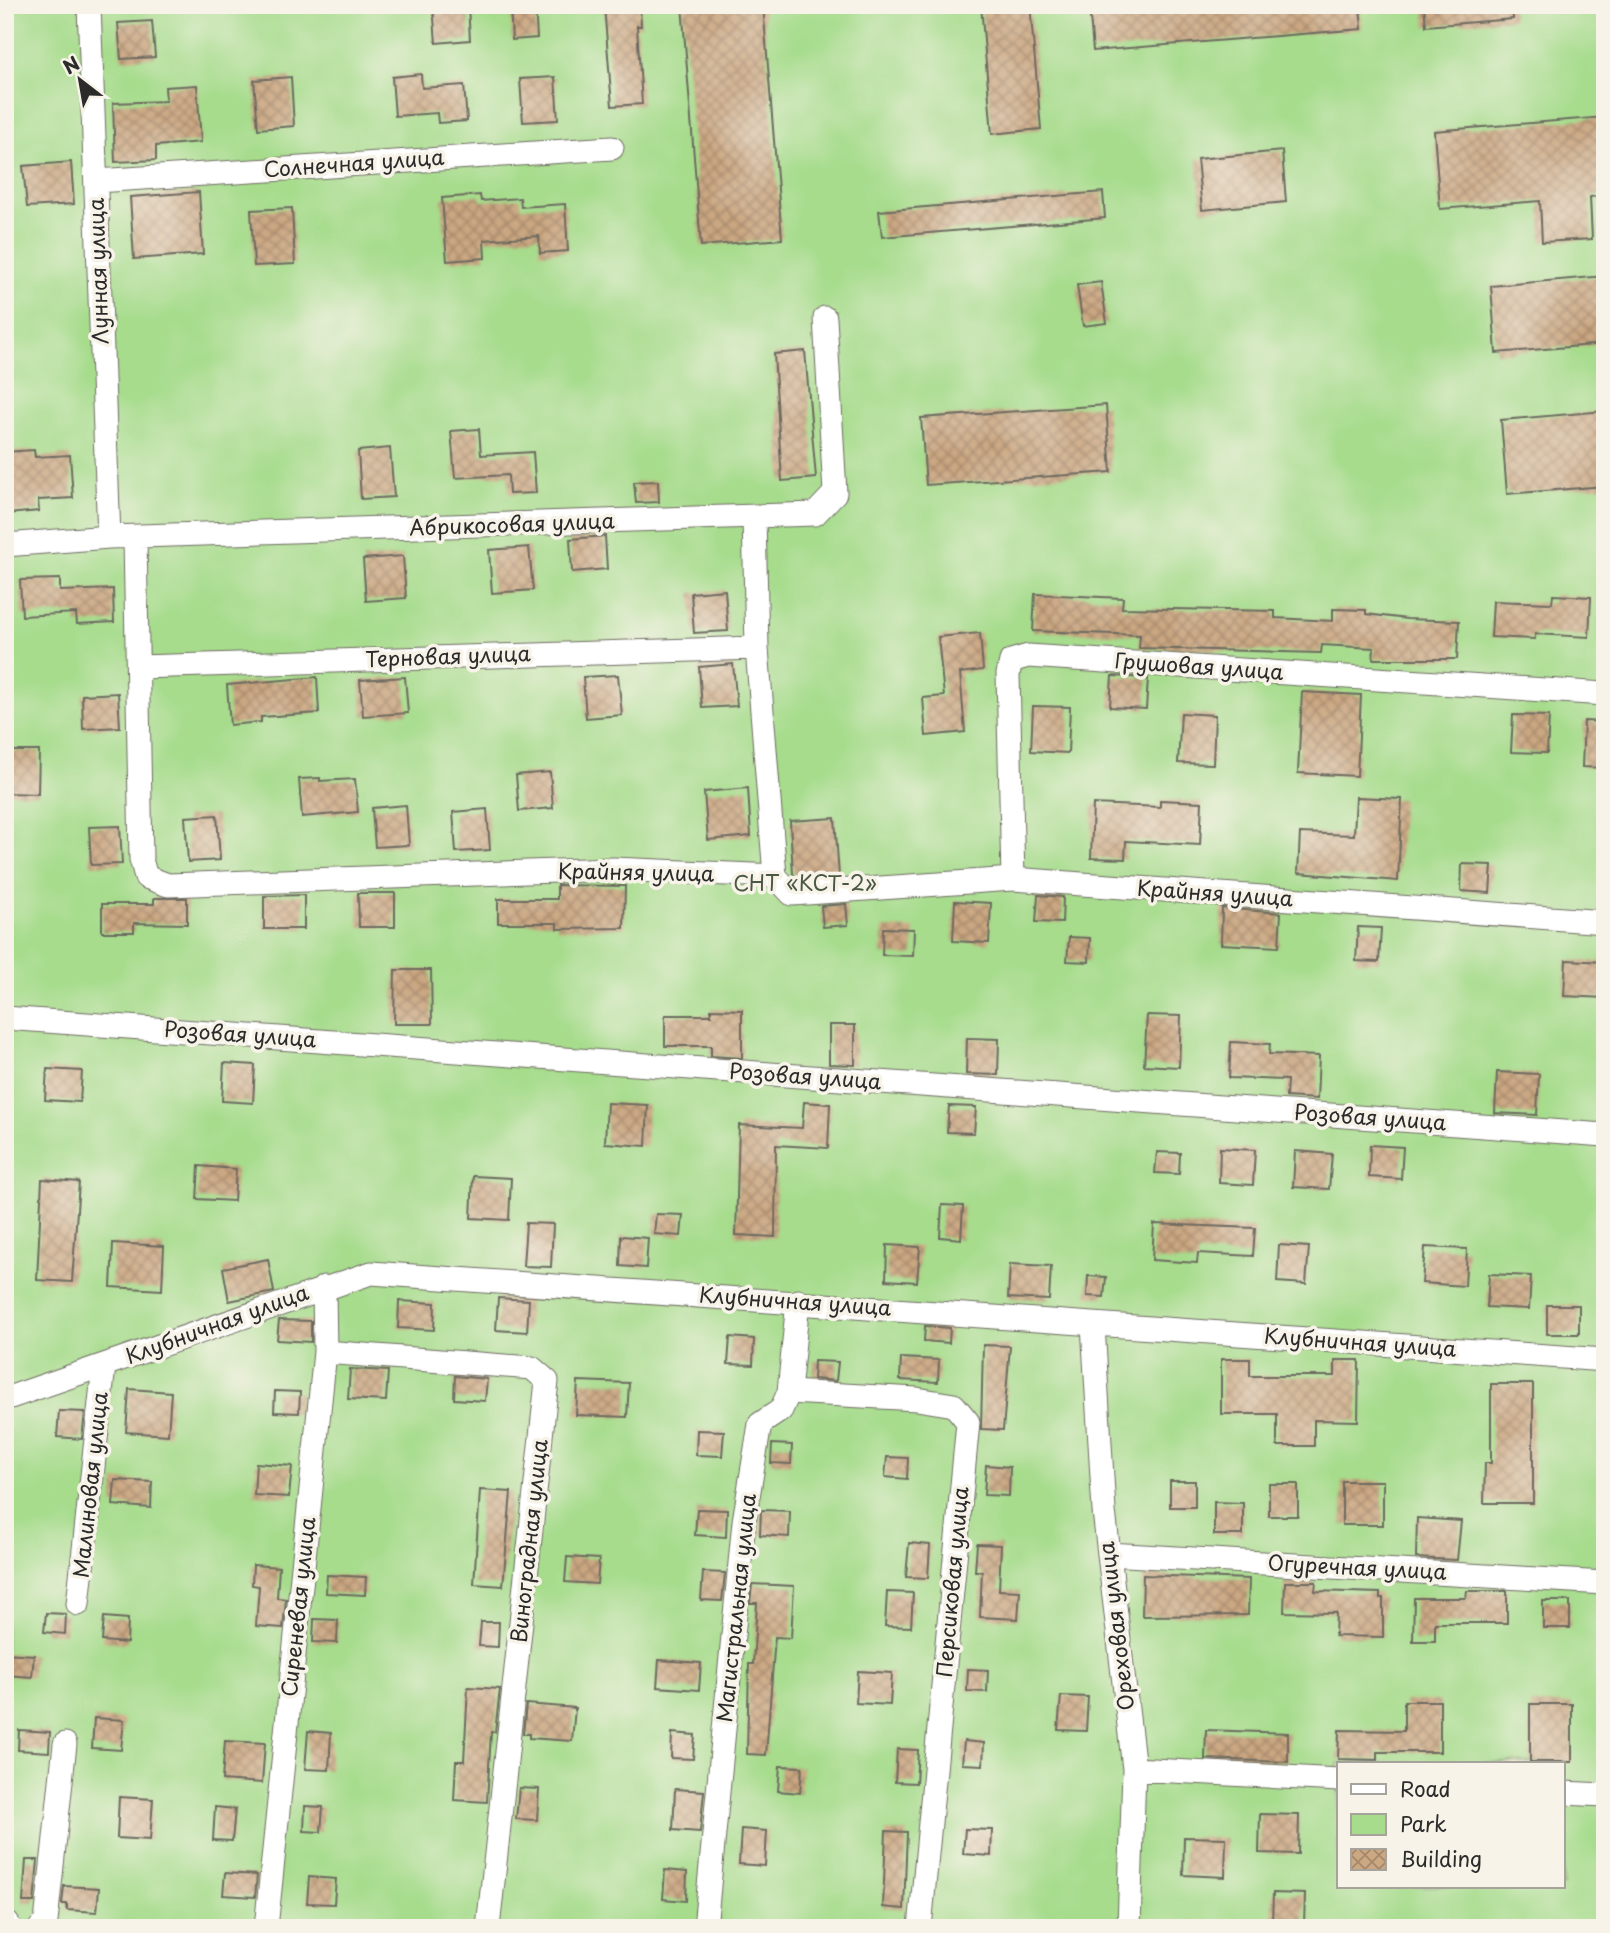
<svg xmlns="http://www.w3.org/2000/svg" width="1610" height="1933" viewBox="0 0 1610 1933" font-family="'Playpen Sans',sans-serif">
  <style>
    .green { fill: #a6dc8c; stroke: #68845c; stroke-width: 2; fill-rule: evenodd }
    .building { fill: url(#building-cross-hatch) }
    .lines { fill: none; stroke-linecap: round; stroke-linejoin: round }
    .minor-casing { stroke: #6d6b60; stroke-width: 25 }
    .tertiary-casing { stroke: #6d6b60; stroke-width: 32 }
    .minor { stroke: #fff; stroke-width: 23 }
    .tertiary { stroke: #fff; stroke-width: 30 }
    .labels { text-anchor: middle; stroke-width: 7; stroke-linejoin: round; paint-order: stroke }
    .street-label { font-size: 21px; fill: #2b2b2b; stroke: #f7f3e8 }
    .park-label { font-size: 21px; fill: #4a5743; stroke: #f7f3e8 }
  </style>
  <defs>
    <pattern id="building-cross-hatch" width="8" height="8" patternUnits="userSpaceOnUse" patternTransform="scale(1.75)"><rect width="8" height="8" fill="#cba782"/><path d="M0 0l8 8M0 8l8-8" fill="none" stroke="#a5886b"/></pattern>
  </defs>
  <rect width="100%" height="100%" fill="#f7f3e8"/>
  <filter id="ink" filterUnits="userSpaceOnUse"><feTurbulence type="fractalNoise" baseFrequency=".0143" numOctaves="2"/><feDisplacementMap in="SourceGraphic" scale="14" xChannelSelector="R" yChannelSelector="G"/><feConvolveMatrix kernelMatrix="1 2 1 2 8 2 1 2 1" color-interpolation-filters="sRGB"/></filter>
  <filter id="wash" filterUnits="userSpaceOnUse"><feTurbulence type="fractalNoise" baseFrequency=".00686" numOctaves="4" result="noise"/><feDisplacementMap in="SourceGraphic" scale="28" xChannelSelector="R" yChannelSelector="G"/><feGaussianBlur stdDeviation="1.57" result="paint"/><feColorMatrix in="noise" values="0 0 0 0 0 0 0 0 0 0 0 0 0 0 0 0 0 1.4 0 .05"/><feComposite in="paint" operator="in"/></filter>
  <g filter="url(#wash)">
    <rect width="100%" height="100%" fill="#e8e2c2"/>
    <path class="green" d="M5,5H1605V1928H5ZM1339,1763H1563V1886H1339Z"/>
    <g id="blocks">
      <path class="building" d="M433,5H468L470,40L436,43Z
        M510,5H535L537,38L512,40Z
        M604,5H640L641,26H637L642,104L612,106Z
        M682,5H763L782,239L701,246Z
        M981,5H1030L1041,129L992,134Z
        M1089,5H1360L1362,29L1093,51Z
        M1424,5H1512L1513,19L1426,26Z
        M152,21L155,57L121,59L118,23Z
        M421,74L422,88L464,85L467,121L438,123L437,113L395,116L392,77Z
        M291,77L294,126L258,129L254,80Z
        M555,77L558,120L523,122L520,79Z
        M197,85L201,142L156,146V160L115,162L113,103L166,101L165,87Z
        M1605,117V195L1590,197L1592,239L1542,242L1540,201L1440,209L1434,131Z
        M1282,151L1286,202L1202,210L1197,159Z
        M71,162L74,204L27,207L23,166Z
        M199,192L203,254L134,259L130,197Z
        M1103,192L1105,218L882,237L879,211Z
        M480,195L481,201L520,198L521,207L565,204L568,251L540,253L539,236L484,240L485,258L447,261L442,198Z
        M292,208L295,264L254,266L251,210Z
        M1605,276V344L1496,353L1491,286Z
        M1101,282L1107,323L1083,326L1077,285Z
        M805,351L816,478L782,481L774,354Z
        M1106,405L1111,472L926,485L921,418Z
        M1605,411V486L1507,494L1501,420Z
        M479,429L481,455L533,452L536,493L509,494L508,475L455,478L451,431Z
        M390,448L394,497L361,499L358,451Z
        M34,450L35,457L70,455L73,498L38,500L39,511L8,514L5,452Z
        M658,481L659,502L636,503L634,482Z
        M605,536L607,569L572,572L570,539Z
        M529,547L533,590L492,593L489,550Z
        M403,556L406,598L366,601L363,559Z
        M60,579V591L113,589L114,622L77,624L76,613L22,616L20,580Z
        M725,590L728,631L694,633L691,593Z
        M1035,594L1123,598L1122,608L1275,611V618L1333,621V609L1366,610V614L1407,619L1459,621L1457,659H1373L1374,648L1322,645L1321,653L1139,648L1140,635L1033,631Z
        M1553,595L1591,597L1589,637L1535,634V639L1491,637L1493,601L1552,603Z
        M980,633L983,670L960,673L965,732L926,736L923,698L944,696L938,637Z
        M733,664L737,706L702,708L699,667Z
        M618,675L622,715L586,718L583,677Z
        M1112,676L1148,678L1146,709L1110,707Z
        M317,677L319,713L261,717V722L230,725L227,685Z
        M405,677L408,713L363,716L360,680Z
        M1302,692L1361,695L1357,776L1298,773Z
        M118,693L120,727L83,729L82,695Z
        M1033,706L1070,707L1068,753L1031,751Z
        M1181,713L1215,715L1213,764L1178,763Z
        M1513,715L1549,716L1547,753L1511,752Z
        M1584,721L1605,722V768L1582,767Z
        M5,751H39L38,794L5,793Z
        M550,772L553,808L519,811L516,775Z
        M320,778V781L355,779L358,812L302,817L299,779Z
        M748,788L751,836L708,840L704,792Z
        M1356,797L1402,799L1398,881L1298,873L1300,833L1354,835Z
        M1160,800L1202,802L1200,845L1126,841L1125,859L1091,858L1093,804L1160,807Z
        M406,805L409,845L375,847L372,808Z
        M487,809L490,850L456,852L453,812Z
        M217,815L220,860L188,862L185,817Z
        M835,818L839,877L798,880L793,874L790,821Z
        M120,826L122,864L91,865L89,827Z
        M1462,864L1492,865L1490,893L1461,891Z
        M557,885L625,886L624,928L557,929V923H498V899H557Z
        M358,893H395V927H359Z
        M304,895V929H264V896Z
        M1038,895L1063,897L1062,923L1036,922Z
        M154,898H187V924L134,923V932H102V904H154Z
        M955,901L991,903L989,943L953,941Z
        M846,904L848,925L823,927L821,906Z
        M1222,908L1281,913L1279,947L1221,944Z
        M1358,927L1381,928L1379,962L1356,961Z
        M883,928L914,929L913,956L882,955Z
        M1069,937L1090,938L1089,962L1067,961Z
        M1566,960L1605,962V998L1564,996Z
        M395,970H431L432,1024H394Z
        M711,1009L742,1010V1058L711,1056V1046H665V1015H711Z
        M1147,1015L1181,1016L1179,1067L1144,1065Z
        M829,1025H855V1065L829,1064Z
        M967,1038L999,1039L998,1075L966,1074Z
        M1231,1042L1270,1044L1269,1054L1319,1056L1317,1099L1286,1097L1287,1080L1229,1078Z
        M224,1063L255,1065L253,1103L222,1101Z
        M47,1069L82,1071L80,1102L45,1100Z
        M1497,1072L1539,1074L1537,1115L1495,1113Z
        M804,1102L830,1104L828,1148L776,1145L775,1237L736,1235L739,1125L802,1128Z
        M607,1103L648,1105L646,1146L605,1143Z
        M949,1106L976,1107L974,1133L947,1132Z
        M1370,1145L1403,1147L1401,1179L1369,1177Z
        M1220,1148L1255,1150L1253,1185L1219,1183Z
        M1295,1151L1332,1154L1329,1189L1293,1187Z
        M1157,1152L1180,1153L1179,1174L1155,1173Z
        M199,1166L236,1169L234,1201L197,1199Z
        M473,1176L511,1178L509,1220L471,1218Z
        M42,1179L79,1182L72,1282L37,1280Z
        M942,1205L963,1206L961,1239L940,1237Z
        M656,1214L683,1215L681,1236L654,1234Z
        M526,1223L553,1224L551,1267L523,1266Z
        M1154,1224L1255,1228L1253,1256L1198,1253L1197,1263L1152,1260Z
        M621,1236L648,1238L646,1268L620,1266Z
        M113,1243L164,1246L162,1290L111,1287Z
        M887,1245L920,1247L917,1282L886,1280Z
        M1279,1245L1309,1247L1306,1284L1277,1282Z
        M1425,1247L1467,1249L1465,1286L1422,1283Z
        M268,1259L274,1292L229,1301L223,1268Z
        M1010,1264L1051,1266L1049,1300L1008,1298Z
        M1489,1274L1531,1276L1529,1309L1487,1307Z
        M1088,1276L1106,1277L1104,1297L1087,1296Z
        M498,1298L529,1300L527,1332L496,1330Z
        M399,1301L435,1303L434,1330L398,1328Z
        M1547,1305H1579V1334H1547Z
        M279,1320L311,1321V1342L277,1340Z
        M925,1326L950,1328L949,1343L924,1341Z
        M730,1337L754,1339L753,1365L728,1364Z
        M983,1345L1010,1346L1003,1430L981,1429Z
        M901,1358L939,1360L938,1382L900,1380Z
        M1221,1359H1250V1376H1335V1360H1359L1358,1421L1314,1420V1446H1277V1414H1221Z
        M814,1361L838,1362L836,1381L813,1379Z
        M350,1369L388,1371L386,1401L348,1399Z
        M455,1376L487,1379L485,1401L454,1399Z
        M578,1381L629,1383L627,1417L576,1415Z
        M1491,1384H1533V1503H1484L1485,1463H1491Z
        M129,1389L171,1392L168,1435L126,1432Z
        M275,1391L300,1392L299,1413L274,1412Z
        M59,1411L85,1412L82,1439L57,1437Z
        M697,1430L724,1431L722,1456L696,1455Z
        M772,1444L792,1445L791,1464L771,1463Z
        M887,1457L908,1458L907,1479L885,1477Z
        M256,1463L292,1466L289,1497L254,1495Z
        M986,1465L1010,1467L1009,1496L984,1495Z
        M115,1480L152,1482L151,1508L113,1505Z
        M1170,1481H1195V1507H1170Z
        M1342,1481H1383V1525H1342Z
        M1269,1484H1298V1516H1269Z
        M480,1490L511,1492L503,1586L474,1584Z
        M1214,1502L1243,1503V1535H1214Z
        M697,1509L727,1510L726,1537L695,1535Z
        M761,1510L790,1511L789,1537L760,1535Z
        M1417,1518L1461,1521L1457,1560L1416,1558Z
        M909,1543L930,1545L928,1578L906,1577Z
        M977,1544L1001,1545L999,1590L1020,1591L1018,1619L980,1617L982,1571H975Z
        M567,1557L599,1559L597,1584L565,1582Z
        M253,1565L279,1567L277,1598L286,1599L283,1628L256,1626L259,1586L252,1585Z
        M703,1572L725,1573L722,1601L701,1600Z
        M327,1575L366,1577L365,1595L326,1593Z
        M1143,1575L1249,1579L1248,1615L1142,1616Z
        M1285,1582H1316L1315,1591L1380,1593V1598H1383V1637L1335,1636L1336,1613L1284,1612Z
        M752,1584L794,1586L791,1638L775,1637L766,1755L747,1754L749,1664H753L757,1603H750Z
        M1467,1591H1507V1623H1435V1641H1413L1414,1598H1466Z
        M887,1592L913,1593L911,1627L885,1626Z
        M1543,1601H1570V1628H1543Z
        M46,1613L66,1614L65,1634L44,1632Z
        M104,1617L128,1619L127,1643L102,1641Z
        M314,1619L338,1620L337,1643L313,1642Z
        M481,1622H499L498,1647L479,1646Z
        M5,1653L34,1655L32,1677L5,1675Z
        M659,1660L701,1663L699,1690L657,1687Z
        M968,1669L988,1670L987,1692L967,1691Z
        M858,1671L892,1673L890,1705L856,1703Z
        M468,1687L500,1689L495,1732H491L487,1802L454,1800L456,1761H464Z
        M1061,1696L1088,1697L1086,1731L1058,1730Z
        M1404,1701H1440V1752H1377V1760L1338,1759L1339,1730L1404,1731Z
        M526,1704L575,1708L572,1741L529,1738V1734H523Z
        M1530,1704H1572V1762H1530Z
        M94,1718L124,1720L121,1750L92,1748Z
        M19,1730L50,1732L49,1752L18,1750Z
        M1206,1730L1288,1733V1762L1205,1759Z
        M308,1731L331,1733L329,1770L305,1769Z
        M672,1733L695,1735L693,1759L671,1758Z
        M225,1741L265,1743L262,1783L222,1780Z
        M964,1741L984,1743L983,1765L962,1764Z
        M897,1749L918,1750L916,1783L895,1782Z
        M780,1766L802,1767L800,1793L778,1791Z
        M519,1788L539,1789L537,1820L516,1819Z
        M675,1789L704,1791L700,1832L673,1830Z
        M119,1797L153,1799L150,1840L117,1838Z
        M305,1806L323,1807L321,1832L304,1831Z
        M215,1807L235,1809L232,1841L213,1840Z
        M1260,1814L1299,1815L1298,1854L1259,1853Z
        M741,1829L767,1831L765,1866L739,1864Z
        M965,1829L992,1830L991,1856L963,1854Z
        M886,1831L907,1832L904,1909L883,1907Z
        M1184,1837L1226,1838L1225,1877L1183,1875Z
        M26,1860H38L34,1902H23Z
        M665,1870L687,1872L686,1901L663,1899Z
        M225,1873L257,1875L255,1897L223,1895Z
        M309,1877L336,1879L334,1904L307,1903Z
        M64,1886L99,1888L97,1912L67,1910V1904H62Z
        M1273,1893L1305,1894L1304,1924L1272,1923Z"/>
    </g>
  </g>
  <g filter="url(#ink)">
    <use href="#blocks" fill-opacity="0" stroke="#6d6b60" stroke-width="2"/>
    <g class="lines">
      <defs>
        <path id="minor" d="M89,5L109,537
          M96,181L612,148
          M754,517L757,648L775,876
          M135,538L141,859L146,877L168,885L613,869L775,876L792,894L1013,879L1605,922
          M5,545L109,537L815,514L835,493L825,318
          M138,667L757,648
          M1013,879L1008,674L1011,661L1028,656L1605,694
          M5,1018L1605,1135
          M1093,1325L1104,1511L1134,1769L1129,1928
          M325,1352L532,1368L547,1381L488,1928
          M789,1392L917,1399L954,1405L968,1422L920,1928
          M5,1399L371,1273L1605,1360
          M1109,1554L1605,1583
          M78,1604L104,1366
          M1134,1769L1339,1780
          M1563,1793L1605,1795
          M40,1928L46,1922L65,1744
          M266,1928L325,1352L324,1287
          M705,1928L744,1521L760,1424L781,1410L789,1392L798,1301"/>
        <path id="tertiary" d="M5,1926L6,1928"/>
      </defs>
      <use href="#minor" class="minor-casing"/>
      <use href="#tertiary" class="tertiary-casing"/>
      <use href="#minor" class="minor"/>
      <use href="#tertiary" class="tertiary"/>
    </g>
  </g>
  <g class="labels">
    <g class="street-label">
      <text transform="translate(354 164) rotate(-4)" y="7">Солнечная улица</text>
      <text transform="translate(99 271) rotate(-92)" y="7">Лунная улица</text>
      <text transform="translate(512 525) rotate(-2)" y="7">Абрикосовая улица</text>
      <text transform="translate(448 657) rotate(-2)" y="7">Терновая улица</text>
      <text transform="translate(1199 667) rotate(4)" y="7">Грушовая улица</text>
      <text transform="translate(636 873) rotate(1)" y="7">Крайняя улица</text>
      <text transform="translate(1215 894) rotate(4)" y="7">Крайняя улица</text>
      <text transform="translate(240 1035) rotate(4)" y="7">Розовая улица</text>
      <text transform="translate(805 1077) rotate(4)" y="7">Розовая улица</text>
      <text transform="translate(1370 1118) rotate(4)" y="7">Розовая улица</text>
      <text transform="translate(795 1302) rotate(4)" y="7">Клубничная улица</text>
      <text transform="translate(217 1325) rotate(-20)" y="7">Клубничная улица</text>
      <text transform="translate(1360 1343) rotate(4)" y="7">Клубничная улица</text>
      <text transform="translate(91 1485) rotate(-84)" y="7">Малиновая улица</text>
      <text transform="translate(530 1541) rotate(-84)" y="7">Виноградная улица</text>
      <text transform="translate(1357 1568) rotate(3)" y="7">Огуречная улица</text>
      <text transform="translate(953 1582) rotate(-85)" y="7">Персиковая улица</text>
      <text transform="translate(299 1607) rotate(-84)" y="7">Сиреневая улица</text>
      <text transform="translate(737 1608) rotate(-84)" y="7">Магистральная улица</text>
      <text transform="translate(1117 1626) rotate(-97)" y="7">Ореховая улица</text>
    </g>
    <g class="park-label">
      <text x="805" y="891">СНТ «КСТ-2»</text>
    </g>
  </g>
  <rect width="1610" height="1933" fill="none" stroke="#f7f3e8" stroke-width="28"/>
  <rect x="1337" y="1762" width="228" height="126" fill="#f7f3e8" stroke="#a5a39c" stroke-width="2"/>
  <rect x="1351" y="1784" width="35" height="10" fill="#ffffff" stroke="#a5a39c" stroke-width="2"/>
  <text x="1400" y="1797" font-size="21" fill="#2b2b2b">Road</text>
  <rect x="1351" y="1814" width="35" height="21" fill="#a6dc8c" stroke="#a5a39c" stroke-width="2"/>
  <text x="1400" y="1832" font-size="21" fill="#2b2b2b">Park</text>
  <rect x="1351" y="1849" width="35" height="21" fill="url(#building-cross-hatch)" stroke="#a5a39c" stroke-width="2"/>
  <text x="1400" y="1867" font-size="21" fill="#2b2b2b">Building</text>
  <g transform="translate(80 80) rotate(329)" stroke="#f7f3e8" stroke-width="5" paint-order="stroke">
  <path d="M0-5L12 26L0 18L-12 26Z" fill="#2b2b2b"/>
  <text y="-10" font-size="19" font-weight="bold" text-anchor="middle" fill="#2b2b2b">N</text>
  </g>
</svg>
